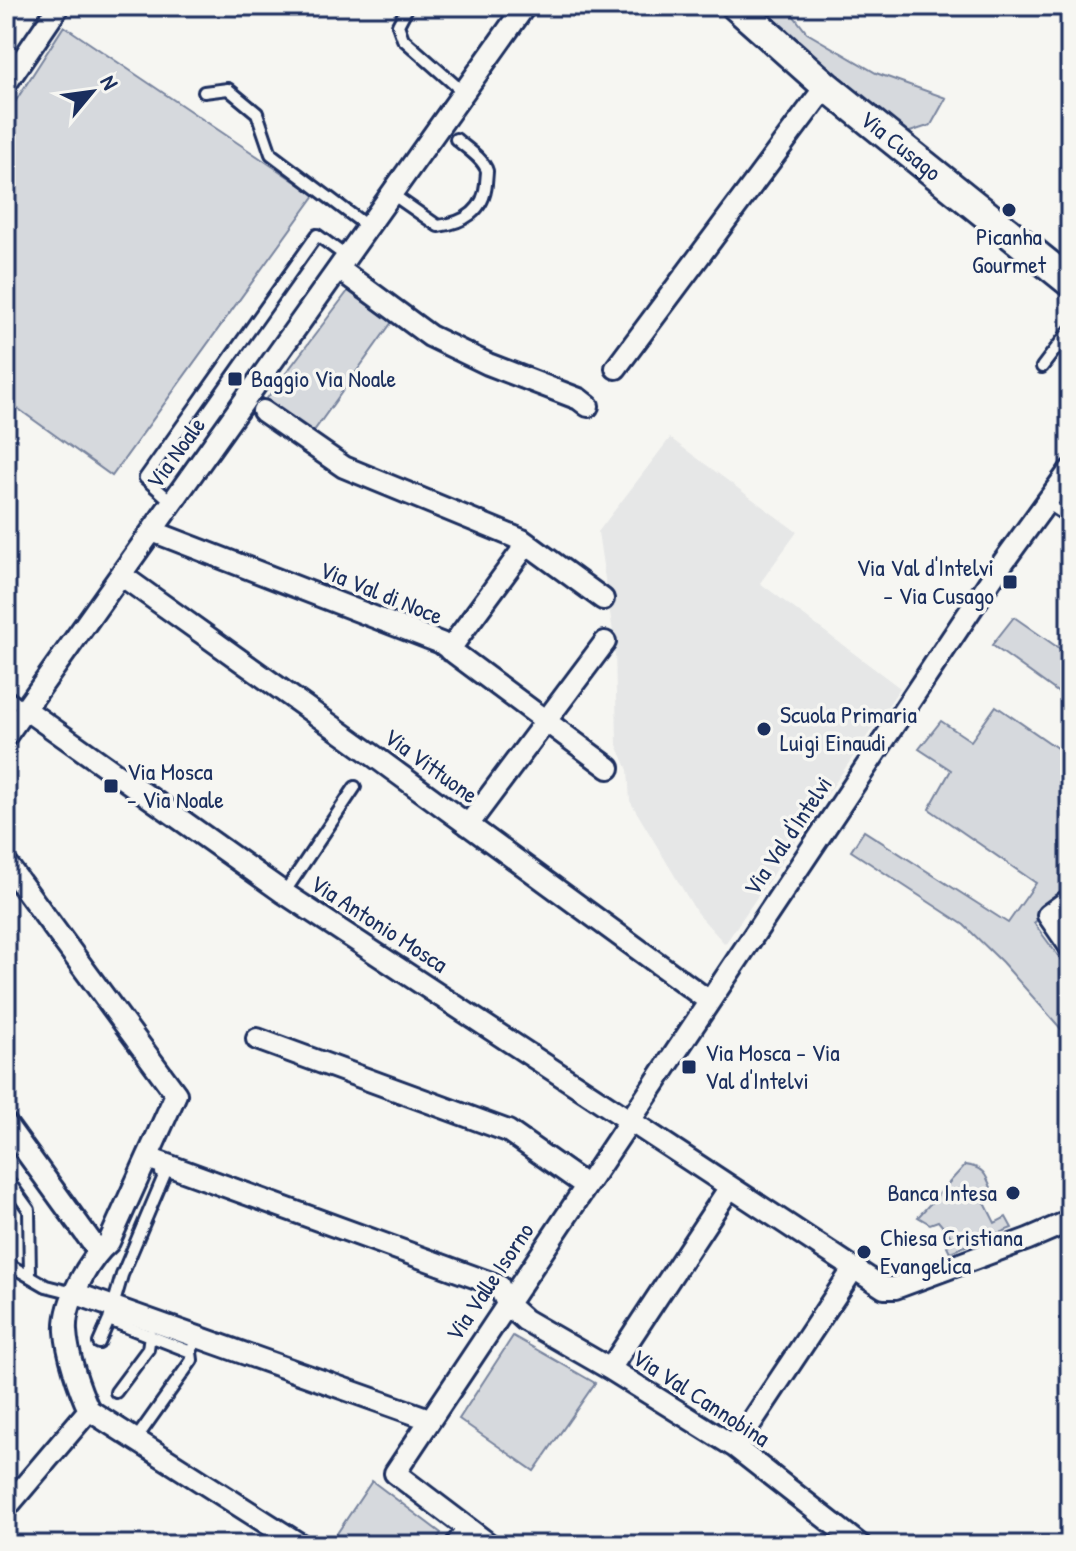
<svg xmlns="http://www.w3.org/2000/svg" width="1076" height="1551" viewBox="0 0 1076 1551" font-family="'Patrick Hand',sans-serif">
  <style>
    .built { fill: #e6e7e7 }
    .green { fill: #d6d9dd; stroke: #78849e; stroke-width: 2 }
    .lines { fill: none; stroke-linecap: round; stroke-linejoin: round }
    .lane-casing { stroke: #1b2f5e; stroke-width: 16 }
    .street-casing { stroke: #1b2f5e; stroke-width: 26 }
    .secondary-casing { stroke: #1b2f5e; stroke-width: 34 }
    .lane { stroke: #f6f6f2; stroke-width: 10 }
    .street { stroke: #f6f6f2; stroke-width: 20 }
    .secondary { stroke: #f6f6f2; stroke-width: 28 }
    .poi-dot { fill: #1b2f5e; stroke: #f6f6f2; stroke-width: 3 }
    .labels { text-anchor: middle; stroke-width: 7; stroke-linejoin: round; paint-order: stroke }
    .street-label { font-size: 24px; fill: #1b2f5e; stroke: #f6f6f2 }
    .poi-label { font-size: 24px; fill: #1b2f5e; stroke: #f6f6f2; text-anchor: start }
  </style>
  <rect width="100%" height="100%" fill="#f6f6f2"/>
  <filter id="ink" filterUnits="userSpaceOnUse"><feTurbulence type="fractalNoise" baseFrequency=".0125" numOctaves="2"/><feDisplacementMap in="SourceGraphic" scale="16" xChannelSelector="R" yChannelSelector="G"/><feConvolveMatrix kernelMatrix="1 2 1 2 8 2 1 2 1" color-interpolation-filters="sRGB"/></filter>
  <g filter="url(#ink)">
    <path class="built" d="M670,438L797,532L760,583L900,688L725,944L697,913L630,801L628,770L617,745L615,646L598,532Z"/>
    <path class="green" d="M758,6H786L807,33L876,73L946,98L931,125L904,134Z
      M64,26L315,195L112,476L6,400V116Z
      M348,291L392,322L311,435L265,401Z
      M1014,617L1070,656V701L992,645Z
      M996,706L1070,757V890L1034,923L1070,972V1039L1002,962L964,925L851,851L864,831L1008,923L1036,883L929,809L951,770L919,749L941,721L971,741Z
      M965,1165C983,1167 986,1174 992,1190L982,1197L995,1223L1006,1217L1012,1228L950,1252L947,1246L955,1241L938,1221L930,1224L918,1217Z
      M513,1336L595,1383L534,1471L459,1419Z
      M372,1481L441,1533L433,1545L330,1544Z"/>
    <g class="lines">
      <defs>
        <path id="lane" d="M408,6L398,25L403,39L463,92
          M204,92L228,89L257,113L271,154L368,227
          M392,194L438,226C463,223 484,211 486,184C486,182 487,173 487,171C483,158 466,148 456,139
          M1042,367L1070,330
          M172,502L145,478L317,235L347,257
          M1047,503L1070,518
          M6,695L25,709
          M284,893L355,787
          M6,1178L29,1210L30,1276
          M6,1263L46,1286L74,1293
          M109,1320L191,1352
          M99,1343L109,1320L122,1275L164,1176L161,1173
          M116,1392L148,1349L150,1335
          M136,1439L192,1360L191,1352L197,1337"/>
        <path id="street" d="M6,84L59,6
          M339,269L430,336L488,364L579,399L588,406
          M616,368L826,86
          M263,411L344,467L522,540L603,599
          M152,531L441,643L609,768
          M121,575L374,756L709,1001
          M449,650L521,552L522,540
          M25,709L284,893L884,1288H895L1028,1239L1070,1221
          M6,736L525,6
          M468,825L605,642
          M6,863L176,1094L109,1242C89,1259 64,1303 66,1331C67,1353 79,1389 89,1410L301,1545
          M1070,899L1048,915L1070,947
          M257,1039L508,1131L585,1185
          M6,1124L98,1251
          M148,1158L499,1286L507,1304L525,1320L610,1369L735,1447L860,1545
          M74,1293L429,1419
          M610,1369L730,1187
          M735,1447L854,1268
          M6,1508L89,1410
          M456,1545L468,1529
          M490,1545L395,1473L996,572L1070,470"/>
        <g id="secondary">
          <path id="s1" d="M736,6L826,86L1070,282"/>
        </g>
      </defs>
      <use href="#lane" class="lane-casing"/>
      <use href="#street" class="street-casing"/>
      <use href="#secondary" class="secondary-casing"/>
      <use href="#lane" class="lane"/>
      <use href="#street" class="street"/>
      <use href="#secondary" class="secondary"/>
    </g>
  </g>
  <g class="poi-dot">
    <circle cx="1009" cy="210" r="8"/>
    <rect x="227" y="371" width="16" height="16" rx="4"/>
    <rect x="1002" y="574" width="16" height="16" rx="4"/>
    <circle cx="764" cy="729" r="8"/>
    <rect x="103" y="778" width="16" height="16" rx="4"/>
    <rect x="681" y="1059" width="16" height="16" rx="4"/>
    <circle cx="1013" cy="1193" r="8"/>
    <circle cx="864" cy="1252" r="8"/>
  </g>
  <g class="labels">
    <g class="street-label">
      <text dy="8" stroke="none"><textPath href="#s1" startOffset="216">Via Cusago</textPath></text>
      <text transform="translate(176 453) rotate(-54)" y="8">Via Noale</text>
      <text transform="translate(381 593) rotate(22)" y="8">Via Val di Noce</text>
      <text transform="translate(431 766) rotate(36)" y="8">Via Vittuone</text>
      <text transform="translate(788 836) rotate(-56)" y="8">Via Val d'Intelvi</text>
      <text transform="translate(379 924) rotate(33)" y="8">Via Antonio Mosca</text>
      <text transform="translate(490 1282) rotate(-56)" y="8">Via Valle Isorno</text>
      <text transform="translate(701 1398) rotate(33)" y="8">Via Val Cannobina</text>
    </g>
    <g class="poi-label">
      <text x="1009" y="245" text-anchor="middle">Picanha<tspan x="1009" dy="28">Gourmet</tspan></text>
      <text x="251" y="387">Baggio Via Noale</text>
      <text x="994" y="576" text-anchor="end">Via Val d'Intelvi<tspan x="994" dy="28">- Via Cusago</tspan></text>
      <text x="780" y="723">Scuola Primaria<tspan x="780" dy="28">Luigi Einaudi</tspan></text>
      <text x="127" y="780">Via Mosca<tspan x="127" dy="28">- Via Noale</tspan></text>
      <text x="705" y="1061">Via Mosca - Via<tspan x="705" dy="28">Val d'Intelvi</tspan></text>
      <text x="997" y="1201" text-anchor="end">Banca Intesa</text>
      <text x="880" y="1246">Chiesa Cristiana<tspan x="880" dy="28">Evangelica</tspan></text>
    </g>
  </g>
  <rect width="1076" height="1551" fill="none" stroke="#f6f6f2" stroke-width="32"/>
  <rect x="16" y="16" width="1044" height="1519" fill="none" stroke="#1b2f5e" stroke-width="3" filter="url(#ink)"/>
  <g transform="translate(92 92) rotate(61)" stroke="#f6f6f2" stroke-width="6" paint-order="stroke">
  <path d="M0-6L14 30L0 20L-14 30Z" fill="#1b2f5e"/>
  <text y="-12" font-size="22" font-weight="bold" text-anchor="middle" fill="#1b2f5e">N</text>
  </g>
</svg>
